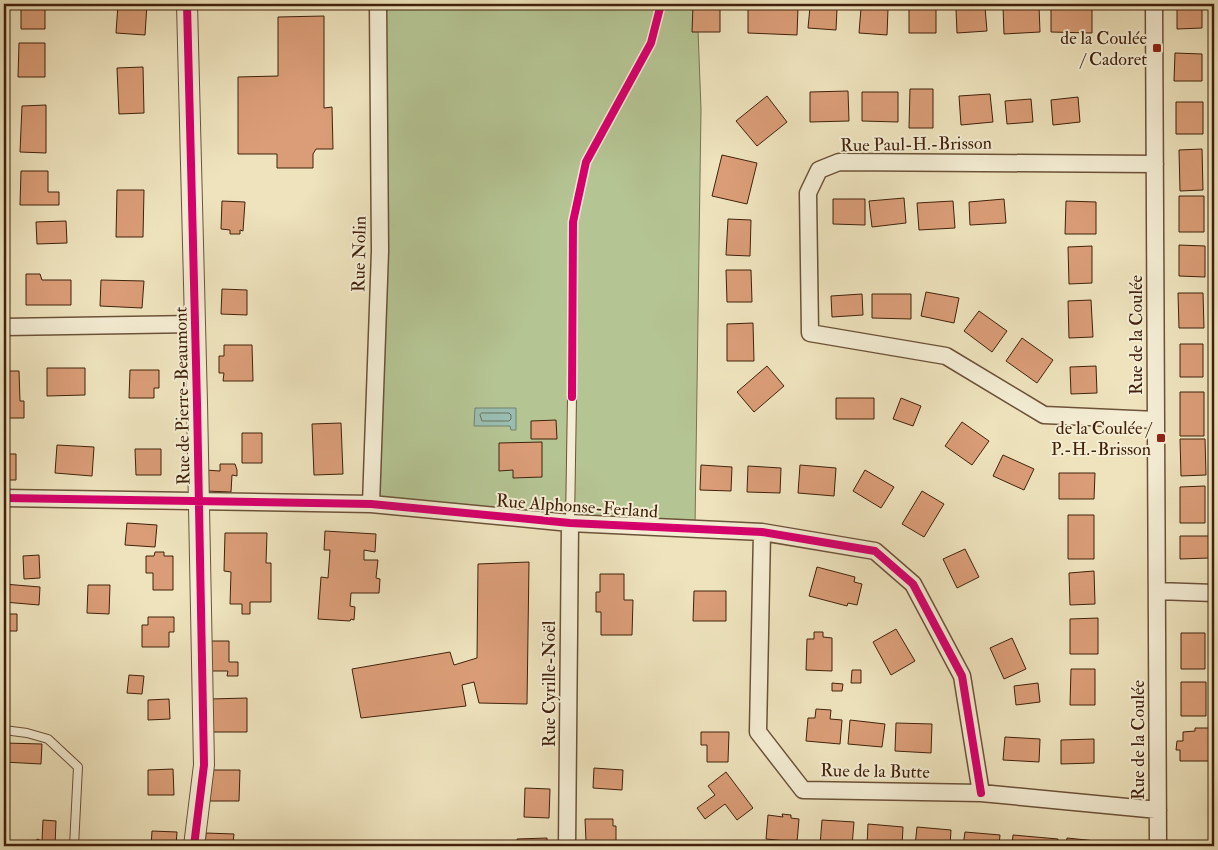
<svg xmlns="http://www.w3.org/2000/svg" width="1218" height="850" viewBox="0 0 1218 850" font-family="'IM FELL Double Pica',serif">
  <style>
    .green { fill: #b5c493; stroke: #7a734f }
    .water { fill: #99beb1; stroke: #75806f }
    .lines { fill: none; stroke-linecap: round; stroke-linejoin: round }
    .shore { stroke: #6c705e; stroke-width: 1 }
    .building { fill: #da9d77; stroke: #40220b }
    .service-casing { stroke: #6c5238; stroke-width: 10 }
    .minor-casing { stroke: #6c5238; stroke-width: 19 }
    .tertiary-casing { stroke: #6c5238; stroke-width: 22 }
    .service { stroke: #f4edd4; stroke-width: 8 }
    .minor { stroke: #f4edd4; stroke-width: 16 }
    .tertiary { stroke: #f4edd4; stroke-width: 20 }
    .cycleway-casing { stroke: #f4edd4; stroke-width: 11 }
    .cycleway { stroke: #d6006c; stroke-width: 8 }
    .poi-dot { fill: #8f2418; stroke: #f4edd4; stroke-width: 2 }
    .labels { text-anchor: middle; stroke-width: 4; stroke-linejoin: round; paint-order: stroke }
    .poi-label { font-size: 18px; fill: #40220b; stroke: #f4edd4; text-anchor: end }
    .street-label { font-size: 18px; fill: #40220b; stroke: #f4edd4 }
  </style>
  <rect width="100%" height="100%" fill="#eee3bd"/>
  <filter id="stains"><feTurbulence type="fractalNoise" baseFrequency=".004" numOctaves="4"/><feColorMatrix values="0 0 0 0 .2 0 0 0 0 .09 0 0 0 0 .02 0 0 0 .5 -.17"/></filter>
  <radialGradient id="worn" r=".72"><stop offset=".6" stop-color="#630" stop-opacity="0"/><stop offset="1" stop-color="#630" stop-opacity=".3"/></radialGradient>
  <path class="green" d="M378,4H697L701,109L695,528L371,504Z"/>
  <path class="water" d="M475,408H516V430H511L510,426H474Z"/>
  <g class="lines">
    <path class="shore" d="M482,413H509L511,415V419L509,421H482L480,415Z"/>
  </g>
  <path class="building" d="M21,4H45V29H21Z
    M118,4H147L145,35L116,33Z
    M909,4H936V33H909Z
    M1177,4H1202V28L1177,29Z
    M1051,5L1092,6V33L1051,32Z
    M693,6H720V32H692Z
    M1039,6L1040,32L1004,34L1003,7Z
    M748,7L798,8L797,35L748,33Z
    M810,7L837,9L836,30L808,28Z
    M985,7L987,31L957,33L956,9Z
    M861,8L888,9L887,35L859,33Z
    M324,16V108L332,107L333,149H316L313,154V168H277V154H238V77L278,76V17Z
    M19,43H45V77H18Z
    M1175,53L1202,54V81H1174Z
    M143,67L144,113L119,114L117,68Z
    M910,89H933V128H909Z
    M848,91L849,121L810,122V92Z
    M862,92H898V122L862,121Z
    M990,94L993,122L961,125L959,96Z
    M767,96L787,122L757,146L736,121Z
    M1078,97L1080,122L1053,125L1051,100Z
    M1031,99L1033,122L1007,124L1005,101Z
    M1176,102H1203V134H1176Z
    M46,105V153L20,152L22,106Z
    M1202,149L1203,190L1180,191L1179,150Z
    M722,155L757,163L747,204L712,196Z
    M21,171H48V192H59V205H20Z
    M117,190H144L143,237H116Z
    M1179,196H1204V232H1179Z
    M904,198L906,223L872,227L869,201Z
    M833,199H865V225L833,224Z
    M1004,199L1006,223L970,225L969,202Z
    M222,201L245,202L243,231L240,230V234H230V230L221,229Z
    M953,201L955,228L919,230L917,203Z
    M1066,201L1096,202V234H1065Z
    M728,219L751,220L750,256L726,255Z
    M66,221L67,243L37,244L36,222Z
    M1179,245L1205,246V277L1179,276Z
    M1092,246V283L1069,284L1068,247Z
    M726,270H751L752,302H727Z
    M26,274H40L42,280H71V305H26Z
    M101,280L144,281L142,308L100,306Z
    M222,289L247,290V315L221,314Z
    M926,292L959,298L954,323L921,316Z
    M1178,293H1203L1204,328H1179Z
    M862,294L863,315L832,317L831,296Z
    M872,294H911V319L872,318Z
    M1091,300L1093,337L1069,338L1068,301Z
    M979,311L1007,331L992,352L964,331Z
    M753,323L754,361H727V324Z
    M1022,338L1053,360L1037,383L1006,361Z
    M1180,344H1203V377H1180Z
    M224,345H252L253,381H223L224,373H219V356H224Z
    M767,366L784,386L754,412L737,392Z
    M1096,366L1097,393L1071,394L1070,367Z
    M47,368H85V395L47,396Z
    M130,370H159V388H154V398H129Z
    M4,371H19L20,401H24V418H4Z
    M1180,392H1204V436H1180Z
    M836,398H874V419H836Z
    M901,398L921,406L913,426L893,419Z
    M556,420L557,439H531V421Z
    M962,422L989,441L972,465L945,446Z
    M341,423L343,474L314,475L312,424Z
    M242,433H262V463H242Z
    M1180,439H1205L1206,475L1181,476Z
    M542,442V477L513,478V470L499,471V443Z
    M57,445L94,447L92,476L55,473Z
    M135,449H161V475H136Z
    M4,454H16V480H4Z
    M1003,455L1034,469L1024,490L993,476Z
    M220,464H235L237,470V476L232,475L231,492L205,491V470L220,471Z
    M701,465L732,467L731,491L700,490Z
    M800,465L836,468L834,496L798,493Z
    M748,466L781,468L780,493L747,492Z
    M865,470L894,487L881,508L853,491Z
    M1059,473H1095L1094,499H1059Z
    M1205,486V523H1180V487Z
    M922,491L944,504L924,537L902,524Z
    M1068,515H1094V559H1068Z
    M127,523L157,525L155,547L125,545Z
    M325,531L376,534L375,552L364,550V560H378L376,578L380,579L379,593H351L350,606L355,607L354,620L351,619L350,621L318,619L321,577L328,578L330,550H324Z
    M225,533H267L266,563H271V602H250V614H242V604H230L231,572L224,571Z
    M1180,536H1209V558L1180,559Z
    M965,549L979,577L957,588L943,559Z
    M155,552H164V556H173V590H153V573H146V556H154Z
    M39,555L40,578L24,579L23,556Z
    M529,562L527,704L479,703L474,682L462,685L466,706L361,718L352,669L450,652L454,665L477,658L478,564Z
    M817,567L855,577L854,582L862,584L857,605L848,603L847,606L809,596Z
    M1094,571L1095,604L1070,605L1069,573Z
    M600,574H624V600H633L632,635H601V612H596V592H600Z
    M4,584L40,587L39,605L4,602Z
    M88,585H110L109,614L87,613Z
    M694,591H726V621H693Z
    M4,614H17V631H4Z
    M148,617H174V632H169V647H142V625H148Z
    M1098,618V654H1070V619Z
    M896,629L915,661L891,675L873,642Z
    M814,632H823V637L832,638V671L806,670L807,639H814Z
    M1181,633H1205V669H1181Z
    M1012,638L1026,669L1004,679L990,648Z
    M208,641H229V662H238V676H227L228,671H209Z
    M1071,669H1095V705H1070Z
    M852,670H861V683H851Z
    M129,675L144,676L142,694L127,693Z
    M4,676H7L8,703H4Z
    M1181,682H1206V716H1181Z
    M832,683L843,684L842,691H832Z
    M1038,683L1040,702L1016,705L1014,686Z
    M247,698V732H210V699Z
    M169,699L170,719L148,720V700Z
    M816,709L831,710L830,719L842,720L840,744L806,741L808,718H815Z
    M850,720L885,724L882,747L848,744Z
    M896,723L932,724L931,753L895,751Z
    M1195,728H1210V761H1180V750H1176L1177,741H1183V732L1195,731Z
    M701,732H729L728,762H707V745H701Z
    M1005,737L1040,739L1039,762L1003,760Z
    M1094,739V763L1061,764V740Z
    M4,743L42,744L41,764L4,762Z
    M594,768L623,770L622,790L593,788Z
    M173,769L174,795H148V770Z
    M205,770H240L239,801H205Z
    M726,772L753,808L737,820L725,804L705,819L697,808L715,795L708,786Z
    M4,773H7V794H4Z
    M525,788L550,789L549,818L524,817Z
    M782,814L791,815V818L799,819L797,842L766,839L768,815L783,817Z
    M585,819H613V826H616V841H586Z
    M43,820L56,821L55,846H36L37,839L42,841Z
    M822,820L854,822L852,846L820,845Z
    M868,824L903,827L902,846H867Z
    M917,827L951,830L950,846H915Z
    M152,831L177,832L176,846H151Z
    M965,832L1000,835L999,846H963Z
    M206,833L234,834L233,843L243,844L242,846H205Z
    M1013,835L1058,839L1057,846H1012Z
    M547,838V846H517V839Z
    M1067,838L1096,841L1095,846H1066Z
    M639,842L658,843L657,846H639Z"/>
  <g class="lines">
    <defs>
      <path id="service" d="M570,523L572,397
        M4,730L27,733L48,739L78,767L74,846"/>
      <path id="minor" d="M1154,4L1158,846
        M1155,164L839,162L819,170L808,193L810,333L946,356L1044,415L1156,420
        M4,327L195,324
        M4,498L371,504L570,523L762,532L875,551L913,584L962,676L981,793
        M371,504L380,251L378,4
        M762,532L758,732L803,790L981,793L1158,810
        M1157,591L1214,593
        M567,846L570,523"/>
      <path id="tertiary" d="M187,4L197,403L204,765L194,846"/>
    </defs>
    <use href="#service" class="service-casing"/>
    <use href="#minor" class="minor-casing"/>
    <use href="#tertiary" class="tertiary-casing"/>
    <use href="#service" class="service"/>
    <use href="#minor" class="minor"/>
    <use href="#tertiary" class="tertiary"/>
    <defs>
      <path id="cycleway" d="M187,4L197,403L204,765L194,846
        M572,397L573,222L586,162L651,43L661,4
        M4,498L371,504L570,523L762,532L875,551L913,584L962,676L981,793"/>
    </defs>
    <use href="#cycleway" class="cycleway-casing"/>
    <use href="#cycleway" class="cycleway"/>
  </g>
  <g class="poi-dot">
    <rect x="1152" y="43" width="10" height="10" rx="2.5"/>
    <rect x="1156" y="433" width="10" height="10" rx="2.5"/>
  </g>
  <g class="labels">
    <g class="poi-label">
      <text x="1147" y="44">de la Coulée<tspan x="1147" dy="21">/ Cadoret</tspan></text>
      <text x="1151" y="434">de la Coulée /<tspan x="1151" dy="21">P.-H.-Brisson</tspan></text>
    </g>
    <g class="street-label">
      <text transform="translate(916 144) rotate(-1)" y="6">Rue Paul-H.-Brisson</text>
      <text transform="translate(359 254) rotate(-89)" y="6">Rue Nolin</text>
      <text transform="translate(1136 335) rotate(-90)" y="6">Rue de la Coulée</text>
      <text transform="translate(182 396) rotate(-91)" y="6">Rue de Pierre-Beaumont</text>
      <text transform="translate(577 506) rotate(4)" y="6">Rue Alphonse-Ferland</text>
      <text transform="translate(549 684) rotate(-90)" y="6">Rue Cyrille-Noël</text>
      <text transform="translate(1138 740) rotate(-90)" y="6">Rue de la Coulée</text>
      <text transform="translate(875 771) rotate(1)" y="6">Rue de la Butte</text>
    </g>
  </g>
  <rect width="1218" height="850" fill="none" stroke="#eee3bd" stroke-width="20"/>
  <rect x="5" y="5" width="1208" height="840" fill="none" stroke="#40220b" stroke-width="2.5"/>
  <rect x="10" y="10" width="1198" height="830" fill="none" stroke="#40220b"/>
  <rect width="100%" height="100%" filter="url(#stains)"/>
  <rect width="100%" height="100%" fill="url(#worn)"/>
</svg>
